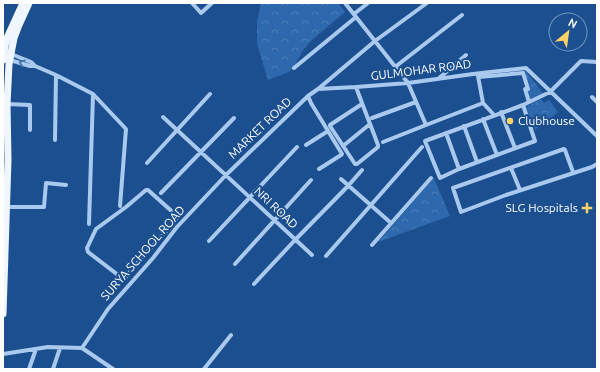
<svg xmlns="http://www.w3.org/2000/svg" width="600" height="372" viewBox="0 0 600 372" font-family="Ubuntu,sans-serif">
  <style>
    .park { fill: url(#park-crowns) }
    .lines { fill: none; stroke-linecap: round; stroke-linejoin: round }
    .street { stroke: #a9c9ee; stroke-width: 4 }
    .primary { stroke: #f0f6ff; stroke-width: 7 }
    .oneway { stroke: #4674ac }
    .poi-dot { fill: #ffd166; stroke: #1b4f8f; stroke-width: 1.5 }
    .labels { text-anchor: middle; stroke-width: 4; stroke-linejoin: round; paint-order: stroke }
    .street-label { font-size: 12px; fill: #fff; stroke: #1b4f8f }
    .poi-label { font-size: 12px; fill: #fff; stroke: #1b4f8f; text-anchor: start }
  </style>
  <defs>
    <pattern id="park-crowns" width="20" height="18" patternUnits="userSpaceOnUse"><rect width="20" height="18" fill="#2e69ad"/><path d="M2 6a3 3 0 1 1 6 0M12 15a3 3 0 1 1 6 0" fill="none" stroke="#4d80b9"/></pattern>
  </defs>
  <rect width="100%" height="100%" fill="#1b4f8f"/>
  <path class="park" d="M261,3H338L345,12L311,41L303,50L296,63L289,72L268,80L257,44V22Z
    M525,70L543,93L529,100L523,71Z
    M541,99L544,103L549,100L558,112L535,130L526,107Z
    M434,178L450,216L378,242Z"/>
  <g class="lines">
    <path class="street" d="M192,3L201,13L212,3
      M345,3L408,83L426,125
      M354,14L368,3
      M10,60L30,66H35L31,62L11,54
      M35,66L56,75L93,94L126,129L120,206
      M395,67L462,15
      M294,68L356,17
      M478,76L483,103L494,115
      M479,77L523,73L528,89H525L529,102
      M438,79L466,55
      M356,87C363,106 371,126 378,145V147L357,164H355L330,126V125L362,104
      M318,89L356,87L408,83L437,79L473,74L526,68L597,136
      M308,96L311,103L342,154L341,155L319,169
      M592,97L597,102
      M7,104L30,105V130
      M523,105L535,141L459,169L440,178L425,141L523,105L550,92L581,61L597,62
      M501,112L515,148
      M163,117L312,255
      M372,118L416,102
      M483,119L497,155
      M464,126L477,162
      M446,133L459,169
      M55,140L56,75
      M383,142L426,125L483,103
      M306,145L328,131
      M343,146L370,124
      M147,163L210,94
      M511,168L520,190
      M573,172L565,150L564,149L453,188L461,212L506,195L592,167L597,164
      M341,179L391,223
      M146,190H148L176,215L177,217L173,224L146,253L125,278L124,279L122,278L88,252L87,248L96,229L126,207Z
      M161,193L234,118
      M6,207H44L46,183L66,185
      M89,224L93,94
      M209,241L297,147
      M372,245L431,178
      M326,256L422,147
      M235,264L311,180
      M254,284L295,240L348,186L362,170
      M82,348L108,309L153,258L177,227L226,175L308,96L318,89L375,41L427,3
      M82,348L113,369
      M3,354L48,347L82,348
      M29,369L36,349
      M53,369L60,348
      M204,369L231,335"/>
    <path class="primary" d="M3,60L5,46L7,38L23,3
      M3,314L8,160L7,104L9,64L14,38L19,25L29,3"/>
  </g>
  <defs><path id="oneway-chevron" d="M-2-3.5L2.5 0L-2 3.5" fill="none" stroke-width="1.6" stroke-linecap="round" stroke-linejoin="round"/></defs>
  <use class="oneway" href="#oneway-chevron" transform="translate(22 63) rotate(-162)"/>
  <g class="poi-dot">
    <circle cx="510" cy="121" r="4"/>
    <path d="M585 202h4v4h4v4h-4v4h-4v-4h-4v-4h4z"/>
  </g>
  <g class="labels">
    <g class="street-label">
      <text transform="translate(421 70) rotate(-7)" y="4">GULMOHAR ROAD</text>
      <text transform="translate(260 128) rotate(-44)" y="4">MARKET ROAD</text>
      <text transform="translate(276 208) rotate(43)" y="4">NRI ROAD</text>
      <text transform="translate(143 253) rotate(-49)" y="4">SURYA SCHOOL ROAD</text>
    </g>
    <g class="poi-label">
      <text x="518" y="125">Clubhouse</text>
      <text x="578" y="212" text-anchor="end">SLG Hospitals</text>
    </g>
  </g>
  <rect width="600" height="372" fill="none" stroke="#ffffff" stroke-width="8"/>
  <g transform="translate(568 32) rotate(29)"><circle r="19" fill="#1b4f8f" stroke="#7695bc"/>
  <path d="M0-3L7 15L0 10L-7 15Z" fill="#ffd166"/>
  <text y="-6" font-size="11" font-weight="bold" text-anchor="middle" fill="#ffffff">N</text>
  </g>
</svg>
